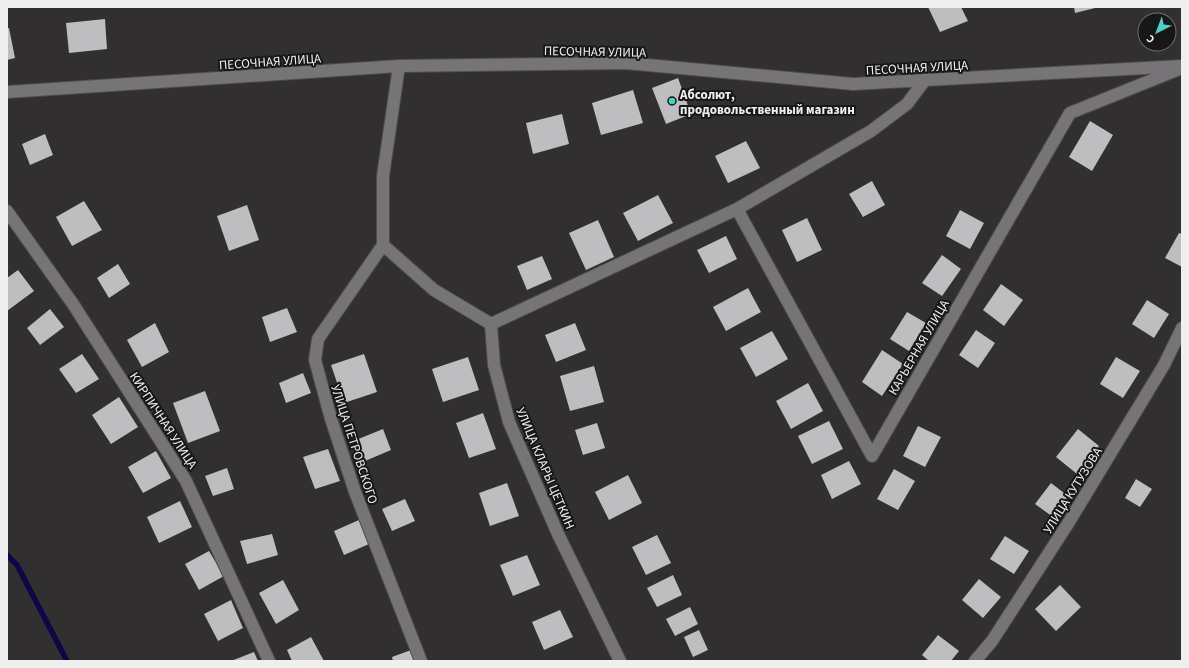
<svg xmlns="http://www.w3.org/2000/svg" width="1189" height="668" viewBox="0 0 1189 668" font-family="'Source Sans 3',sans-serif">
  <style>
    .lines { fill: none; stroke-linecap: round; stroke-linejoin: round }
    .stream { stroke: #0e0646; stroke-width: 5.5 }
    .building { fill: #bebdc0 }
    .street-casing { stroke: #4d4b4c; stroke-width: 14 }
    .street { stroke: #767476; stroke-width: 12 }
    .poi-dot { fill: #53cdc9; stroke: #181718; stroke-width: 1.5 }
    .labels { text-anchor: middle; stroke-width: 4; stroke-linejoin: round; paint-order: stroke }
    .street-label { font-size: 13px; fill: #f0eff0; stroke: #181718 }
    .poi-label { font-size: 13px; font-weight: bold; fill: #f0eff0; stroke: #181718; text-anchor: start }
  </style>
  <rect width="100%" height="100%" fill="#312f30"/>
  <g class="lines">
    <path class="stream" d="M7,555L17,565L67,661"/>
  </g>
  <path class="building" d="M928,7H961L968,21L940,32Z
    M1074,7H1095V8L1075,13Z
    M105,19L107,49L69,53L66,23Z
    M7,28H9L15,58L7,60Z
    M678,78L691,114L666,124L652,88Z
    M633,90L643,123L601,135L592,103Z
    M562,114L569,144L533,154L526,123Z
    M1090,121L1113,135L1092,171L1069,157Z
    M45,134L53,155L30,165L22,144Z
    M746,141L760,168L728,183L715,156Z
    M872,181L885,205L863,217L849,194Z
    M658,195L673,223L638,241L623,213Z
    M84,201L102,230L72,246L56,217Z
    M247,205L259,240L229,251L217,216Z
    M960,210L984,223L970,249L946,236Z
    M807,218L822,250L797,262L782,230Z
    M598,220L614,257L586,270L569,233Z
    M1179,233L1182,234V267L1165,258Z
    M726,236L737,259L709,273L697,250Z
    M942,255L961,269L942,296L922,283Z
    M542,256L552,279L527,290L517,266Z
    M118,264L130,284L109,298L97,278Z
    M18,270L34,291L7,311V278Z
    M1001,284L1023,300L1004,326L983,310Z
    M748,288L761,312L726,331L713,307Z
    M1147,300L1169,314L1154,338L1132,324Z
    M287,308L297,332L270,342L262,317Z
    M50,309L64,327L40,345L27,328Z
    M907,312L926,323L909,351L890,339Z
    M155,323L169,352L142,367L127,340Z
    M575,323L586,350L556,362L545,335Z
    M976,330L995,343L978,368L959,355Z
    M772,331L788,359L756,377L740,348Z
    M882,350L903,364L882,396L862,382Z
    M82,354L99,379L76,393L59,369Z
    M364,354L377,392L344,403L331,365Z
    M468,357L479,390L443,402L432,369Z
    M1116,357L1140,371L1123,398L1100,384Z
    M594,366L604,402L570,411L560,376Z
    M303,373L311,393L286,403L279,383Z
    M808,383L823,411L791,429L776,401Z
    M205,391L220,431L188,443L173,403Z
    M119,397L138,427L111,444L92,415Z
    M483,413L496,449L469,458L456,423Z
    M829,421L843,449L812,464L798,436Z
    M597,423L605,448L583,455L575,430Z
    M918,426L941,437L925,467L903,456Z
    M383,429L391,450L365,461L356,440Z
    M1078,429L1099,446L1077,474L1056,457Z
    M328,449L340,481L315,489L303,457Z
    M156,451L171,478L143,493L128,467Z
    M849,461L861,484L832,499L821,475Z
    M227,468L234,489L213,496L205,476Z
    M894,469L915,481L898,510L877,499Z
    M628,475L642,503L609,520L595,492Z
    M1136,479L1152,489L1140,507L1125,498Z
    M507,483L519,516L490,526L479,493Z
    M1051,483L1068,496L1053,517L1035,504Z
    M405,499L415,521L392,531L382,509Z
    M180,501L192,527L159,543L147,517Z
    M359,520L369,544L344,555L334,531Z
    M272,534L278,555L247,564L240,541Z
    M657,535L671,563L646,575L632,547Z
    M1005,536L1029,551L1014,574L990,559Z
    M209,551L224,576L199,590L185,564Z
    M527,555L540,585L513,596L500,565Z
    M673,575L682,595L657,607L647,588Z
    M979,579L1001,597L983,618L962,600Z
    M283,580L299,610L276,624L259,593Z
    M1060,585L1081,607L1056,631L1035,609Z
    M231,600L243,628L218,641L204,614Z
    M690,607L698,624L675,636L666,619Z
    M560,610L573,637L544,650L532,622Z
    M699,630L708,650L693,657L684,637Z
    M938,635L959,651L951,661H929L922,655Z
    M311,637L324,661H292L287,650Z
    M411,650L416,661H393L392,657Z
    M254,652L258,661H231Z"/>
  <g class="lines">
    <defs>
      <path id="street" d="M399,66L383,176V245L434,290L491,324L494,365L509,422L558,534L620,661
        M7,92L399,66L626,63L853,84L1182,66
        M737,209L872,456L1070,113L1177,70
        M7,211L73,304L186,481L269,661
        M383,245L318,339L315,360L331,419L355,492L421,661
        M491,324L737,209L871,131L907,104L925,80
        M975,661L992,641L1069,522L1164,365L1182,328"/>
    </defs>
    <use href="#street" class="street-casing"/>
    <use href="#street" class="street"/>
  </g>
  <circle class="poi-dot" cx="672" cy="101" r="4"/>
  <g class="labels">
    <g class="street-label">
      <text transform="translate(595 51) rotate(1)" y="5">ПЕСОЧНАЯ УЛИЦА</text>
      <text transform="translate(270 61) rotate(-4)" y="5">ПЕСОЧНАЯ УЛИЦА</text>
      <text transform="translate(917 67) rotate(-3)" y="5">ПЕСОЧНАЯ УЛИЦА</text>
      <text transform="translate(918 347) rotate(-60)" y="5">КАРЬЕРНАЯ УЛИЦА</text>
      <text transform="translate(164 420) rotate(57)" y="5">КИРПИЧНАЯ УЛИЦА</text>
      <text transform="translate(355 444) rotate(72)" y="5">УЛИЦА ПЕТРОВСКОГО</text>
      <text transform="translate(546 468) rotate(67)" y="5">УЛИЦА КЛАРЫ ЦЕТКИН</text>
      <text transform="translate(1072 490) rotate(-58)" y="5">УЛИЦА КУТУЗОВА</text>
    </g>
    <g class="poi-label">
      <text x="680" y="99">Абсолют,<tspan x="680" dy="15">продовольственный магазин</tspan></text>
    </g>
  </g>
  <rect width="1189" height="668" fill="none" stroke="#f0eff0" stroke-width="16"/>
  <g transform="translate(1157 32) rotate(222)"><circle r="19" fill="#181718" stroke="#6e6d6e"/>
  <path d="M0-3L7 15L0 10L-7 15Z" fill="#53cdc9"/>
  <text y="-6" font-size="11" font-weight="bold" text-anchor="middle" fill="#f0eff0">С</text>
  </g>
</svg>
